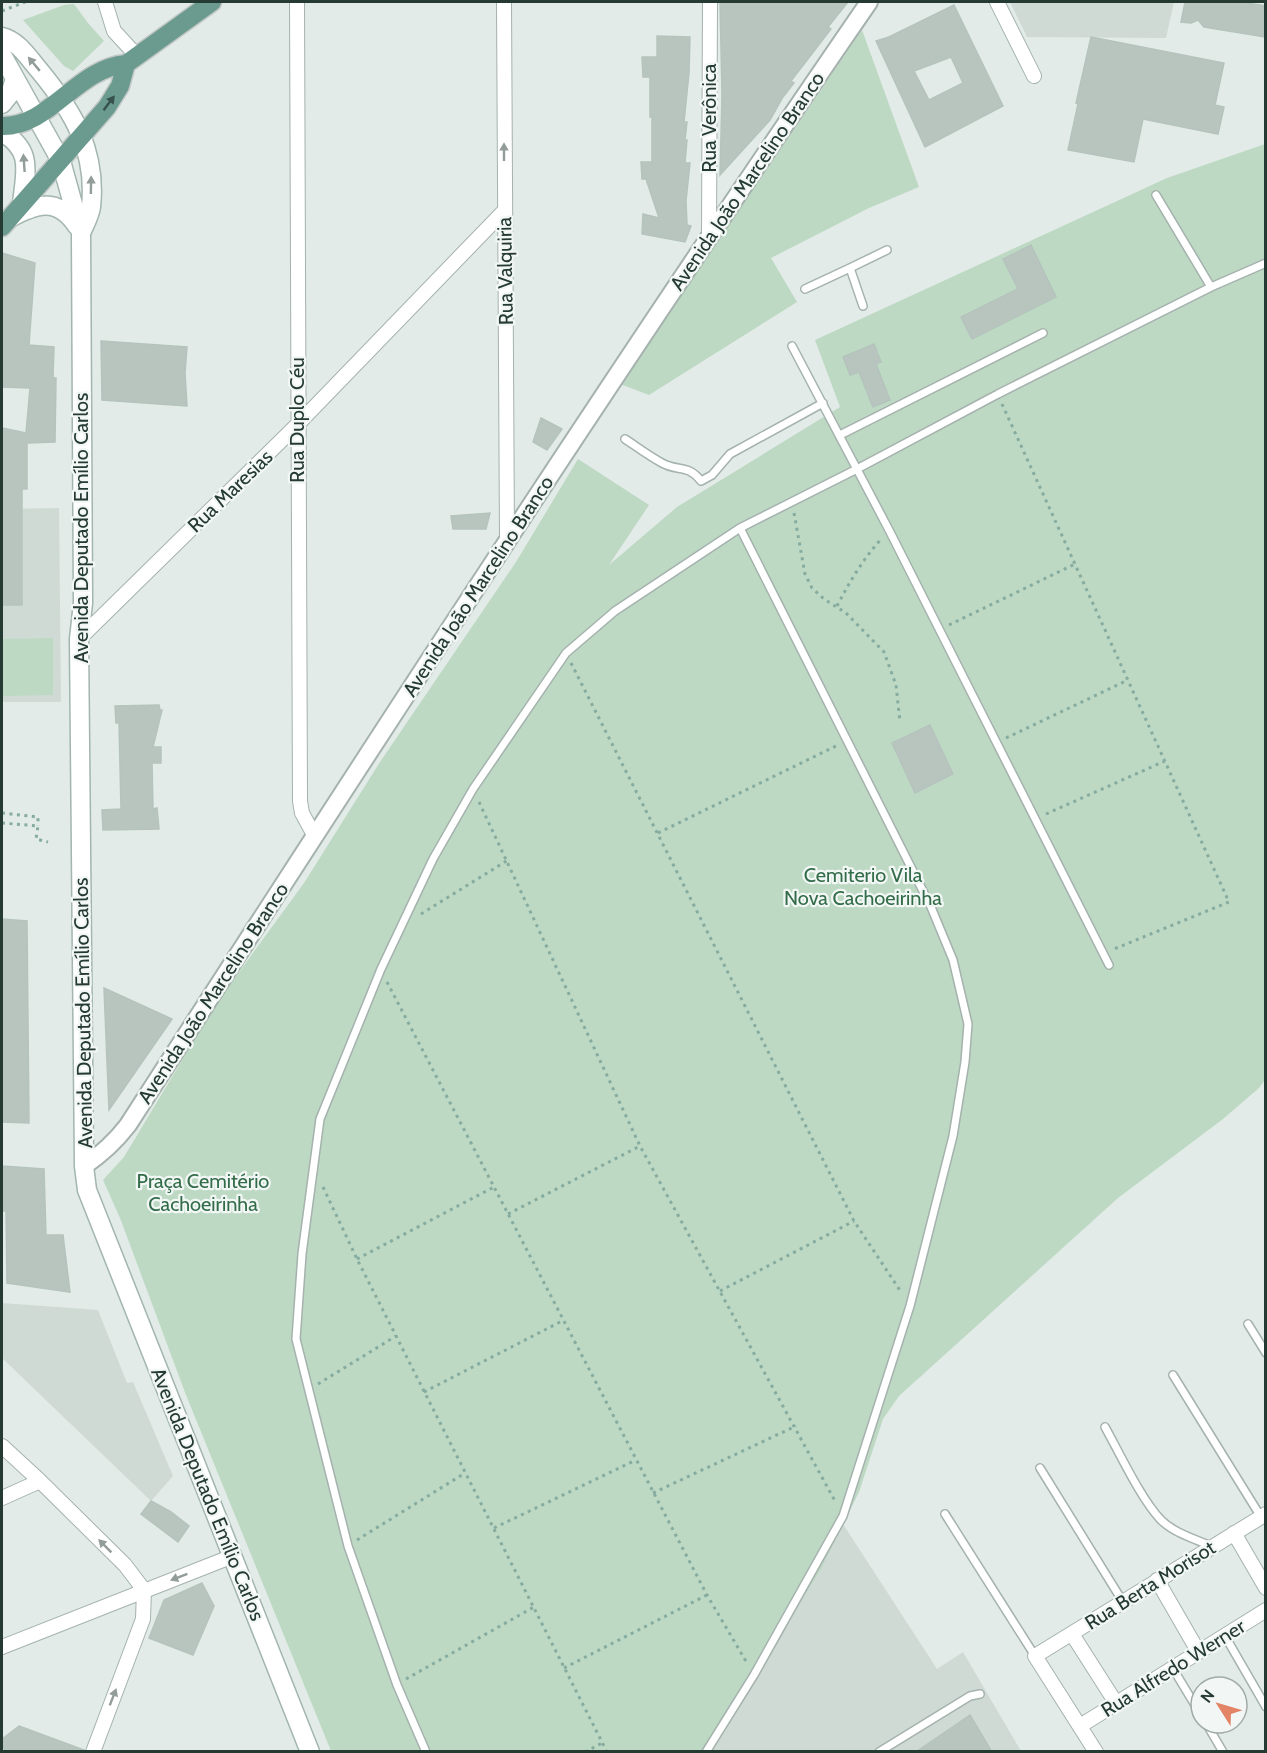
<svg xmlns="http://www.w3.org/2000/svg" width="1267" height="1753" viewBox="0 0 1267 1753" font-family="Cabin,sans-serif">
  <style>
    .built { fill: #d0dad5 }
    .green { fill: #bdd9c4 }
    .building { fill: #b8c5bf; stroke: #b5c3bd; stroke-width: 1.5; fill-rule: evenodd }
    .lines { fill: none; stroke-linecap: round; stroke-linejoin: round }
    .service-casing { stroke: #a5b2ad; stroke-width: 10 }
    .minor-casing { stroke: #a5b2ad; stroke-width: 16 }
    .tertiary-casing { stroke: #a5b2ad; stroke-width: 20 }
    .secondary-casing { stroke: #a2b5ae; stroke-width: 21 }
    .primary-casing { stroke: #c2c8c6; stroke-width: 21 }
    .path { stroke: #86ab9f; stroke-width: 3; stroke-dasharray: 3 4.5; stroke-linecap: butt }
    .service { stroke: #fff; stroke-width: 7 }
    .minor { stroke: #fff; stroke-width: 14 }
    .tertiary { stroke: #fff; stroke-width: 16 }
    .secondary { stroke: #fff; stroke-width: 18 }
    .primary { stroke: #6b9b8e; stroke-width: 18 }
    .oneway { fill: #929c99 }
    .oneway2 { fill: #36524a }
    .labels { text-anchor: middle; stroke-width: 4.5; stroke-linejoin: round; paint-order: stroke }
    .street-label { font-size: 20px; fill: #243a33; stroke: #f2f7f5 }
    .park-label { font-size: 20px; fill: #326c48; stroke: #f2f7f5 }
  </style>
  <rect width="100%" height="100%" fill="#e2ebe7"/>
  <path class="built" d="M1010,2H1174L1166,38L1027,37Z
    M59,508L61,702H2V509Z
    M2,1303L98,1310L127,1383L133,1382L173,1476L151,1501L2,1358Z
    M843,1524L937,1669L963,1652L1021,1751L710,1752Z"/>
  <path class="green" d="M74,4L88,23L104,41L73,71L64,66L23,20L64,5Z
    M862,30L919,187L869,208L771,258L797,302L649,395L620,384Z
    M1265,144V1080L1259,1088L1223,1119L1118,1198L899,1396L883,1419L859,1492L820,1571L756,1673L710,1751H331L186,1395L120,1218L103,1180L124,1157L215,1005L304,883L380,762L516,562L578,459L649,505L609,565L677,507L840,407L815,340L1167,178Z
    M53,638V695L2,696V639Z"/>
  <path class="building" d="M720,2H848L828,27L831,29L791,81L794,83L783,97L770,120L720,175L722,95Z
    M1185,2H1240L1266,6V37L1204,27L1198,20L1191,23L1181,22Z
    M954,5L1003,106L925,147L876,41L889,37ZM951,57L963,83L929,100L914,71Z
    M657,36L690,37L689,73L684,122H687L685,140H687L685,163H690L686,201L687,225L691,226L685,242L642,234L643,214L659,218L646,179H642L641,162H652V117H650V77H643L642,57H657Z
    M1091,37L1224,63L1215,105L1224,107L1218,134L1143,119L1134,162L1068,150L1078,104L1076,103Z
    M1031,245L1056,297L972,339L961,317L1018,289L1003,259Z
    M2,253L35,263L29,345L54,347L53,378H56L55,442L27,443V489H22V605H2V428L26,433L30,388L2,387Z
    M101,341L187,347L185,373L187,406L102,400Z
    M874,344L881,362L876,364L890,400L873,407L859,372L850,375L843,357Z
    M541,418L562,429L547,450L533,442Z
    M490,513L486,529H453L451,516Z
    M159,705L160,710H162L153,747H161V763H152L153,809L157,808L159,829L103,830L102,810L121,809L119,723H116L115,706Z
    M930,725L953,774L915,793L892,743Z
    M2,919L27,921L29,1123L2,1122Z
    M104,988L172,1019L109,1110Z
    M2,1166L44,1169L46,1235H63L70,1292L7,1283L6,1211H2Z
    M151,1501L171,1512L189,1526L178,1542L141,1514Z
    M202,1583L214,1606L193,1655L149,1638L164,1600Z
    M970,1715L992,1752H916Z
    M19,1726L84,1750V1752H6L2,1745V1739Z"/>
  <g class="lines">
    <defs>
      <path id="service" d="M1156,195L1211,287
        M850,268L887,250
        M805,289L850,268L863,306
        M792,346L889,530L1109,965
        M840,435L1043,333
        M625,439C637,447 649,456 662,463C678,472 688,464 701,481L712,475L730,454L823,403
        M1248,1324L1266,1353
        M1173,1375L1261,1517
        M1105,1427C1120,1454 1141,1499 1161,1520C1174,1533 1195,1539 1211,1546
        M1040,1468L1123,1602
        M945,1514L1035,1656
        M1225,1636L1266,1707
        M1172,1667L1201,1715
        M1206,1723L1223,1752
        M426,1752L397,1685L348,1546L296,1339L302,1254L320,1119L381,969L433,859L473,789L566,653L615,611L740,528L857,469L998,394L1211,287L1266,263
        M706,1752L754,1675L843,1516L910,1306L953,1136L965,1062L968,1024L953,960L931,907L740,528
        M879,1752L970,1696L980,1694"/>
      <path id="minor" d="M105,2L114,31L137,56
        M297,2L300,801L302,813L314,835
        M504,2L507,540
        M997,2L1034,76
        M709,235L710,2
        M79,639L297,425L504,211
        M2,1446L40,1481L125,1565L144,1590L143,1619L93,1752
        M2,1498L40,1481
        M1234,1533L1266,1588
        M1157,1580L1198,1651
        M1072,1634L1116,1703
        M2,1647L233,1556
        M1080,1726L1266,1610
        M1096,1752L1035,1656L1266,1514"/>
      <path id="tertiary" d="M84,1166C102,1154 115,1142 128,1125C371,748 615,371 869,2"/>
      <path id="secondary" d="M2,37C18,41 28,57 39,70C73,111 97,151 91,207C90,215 85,224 81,233
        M2,55L61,161L81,233L83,603L79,639L84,1166L87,1190L310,1752
        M2,104L10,94L15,79
        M2,132C34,151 25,172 22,204
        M8,219C36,204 57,196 77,226"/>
      <path id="primary" d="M2,126C50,127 77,68 126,64L212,2
        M2,227L107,107L120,86L126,64"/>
    </defs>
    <use href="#service" class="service-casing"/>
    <use href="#minor" class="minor-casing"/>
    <use href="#tertiary" class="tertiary-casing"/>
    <use href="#secondary" class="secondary-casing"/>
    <use href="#primary" class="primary-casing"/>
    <path class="path" d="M2,11L25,2
      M1002,404L1229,902L1114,949
      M794,513L805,574L812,588L824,599L846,613L884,652L896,685L900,722
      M837,606C850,581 863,559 882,538
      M949,625L1075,564
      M571,663L854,1221L901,1292
      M1006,738L1128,680
      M479,802L640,1146L835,1501
      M2,813L38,817V826
      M1046,814L1165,761
      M2,823L38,826L36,839L48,842
      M658,833L838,745
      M421,914L508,860
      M387,982L707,1595L747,1663
      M323,1187L357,1259L607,1752
      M508,1214L640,1146
      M357,1259L494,1187
      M720,1291L854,1221
      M318,1384L396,1336
      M424,1392L564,1320
      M653,1493L796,1426
      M494,1528L636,1460
      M357,1540L465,1473
      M564,1668L707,1595
      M406,1679L534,1607
      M585,1752L602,1743"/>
    <use href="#service" class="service"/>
    <use href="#minor" class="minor"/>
    <use href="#tertiary" class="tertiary"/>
    <use href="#secondary" class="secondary"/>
    <use href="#primary" class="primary"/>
  </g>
  <defs><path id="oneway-solid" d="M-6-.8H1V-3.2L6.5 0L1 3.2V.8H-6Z" transform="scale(1.5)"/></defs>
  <g class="oneway">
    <use href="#oneway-solid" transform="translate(34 64) rotate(-130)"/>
    <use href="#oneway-solid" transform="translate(504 152) rotate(-90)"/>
    <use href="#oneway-solid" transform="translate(24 163) rotate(-94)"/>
    <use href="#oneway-solid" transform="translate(91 185) rotate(-89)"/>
    <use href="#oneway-solid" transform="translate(105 1546) rotate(-135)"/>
    <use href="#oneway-solid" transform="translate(179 1577) rotate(159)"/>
    <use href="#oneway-solid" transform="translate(113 1697) rotate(-69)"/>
  </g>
  <use class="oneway2" href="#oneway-solid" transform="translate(109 103) rotate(-53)"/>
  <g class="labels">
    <g class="street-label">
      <text transform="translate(709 118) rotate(-90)" y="7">Rua Verônica</text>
      <text transform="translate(747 181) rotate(-56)" y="7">Avenida João Marcelino Branco</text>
      <text transform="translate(505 271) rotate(-91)" y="7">Rua Valquiria</text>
      <text transform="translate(297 420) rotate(-90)" y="7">Rua Duplo Céu</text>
      <text transform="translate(230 491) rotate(-44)" y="7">Rua Maresias</text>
      <text transform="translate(81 528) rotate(-90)" y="7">Avenida Deputado Emílio Carlos</text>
      <text transform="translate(478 586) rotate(-57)" y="7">Avenida João Marcelino Branco</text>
      <text transform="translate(213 993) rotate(-57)" y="7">Avenida João Marcelino Branco</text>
      <text transform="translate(83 1013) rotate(-91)" y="7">Avenida Deputado Emílio Carlos</text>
      <text transform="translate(208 1494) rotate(68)" y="7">Avenida Deputado Emílio Carlos</text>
      <text transform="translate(1150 1585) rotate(-32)" y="7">Rua Berta Morisot</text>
      <text transform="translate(1173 1668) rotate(-32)" y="7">Rua Alfredo Werner</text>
    </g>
    <g class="park-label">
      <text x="863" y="882">Cemiterio Vila<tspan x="863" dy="23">Nova Cachoeirinha</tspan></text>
      <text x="203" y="1188">Praça Cemitério<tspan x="203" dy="23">Cachoeirinha</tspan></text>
    </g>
  </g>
  <rect width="1267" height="1753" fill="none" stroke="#243a33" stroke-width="6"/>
  <g transform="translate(1219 1705) rotate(307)"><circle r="28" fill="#f2f7f5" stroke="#a0aba7" stroke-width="1.5"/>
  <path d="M0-4.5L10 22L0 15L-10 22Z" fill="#e38467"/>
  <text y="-9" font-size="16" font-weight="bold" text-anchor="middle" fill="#243a33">N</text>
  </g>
</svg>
